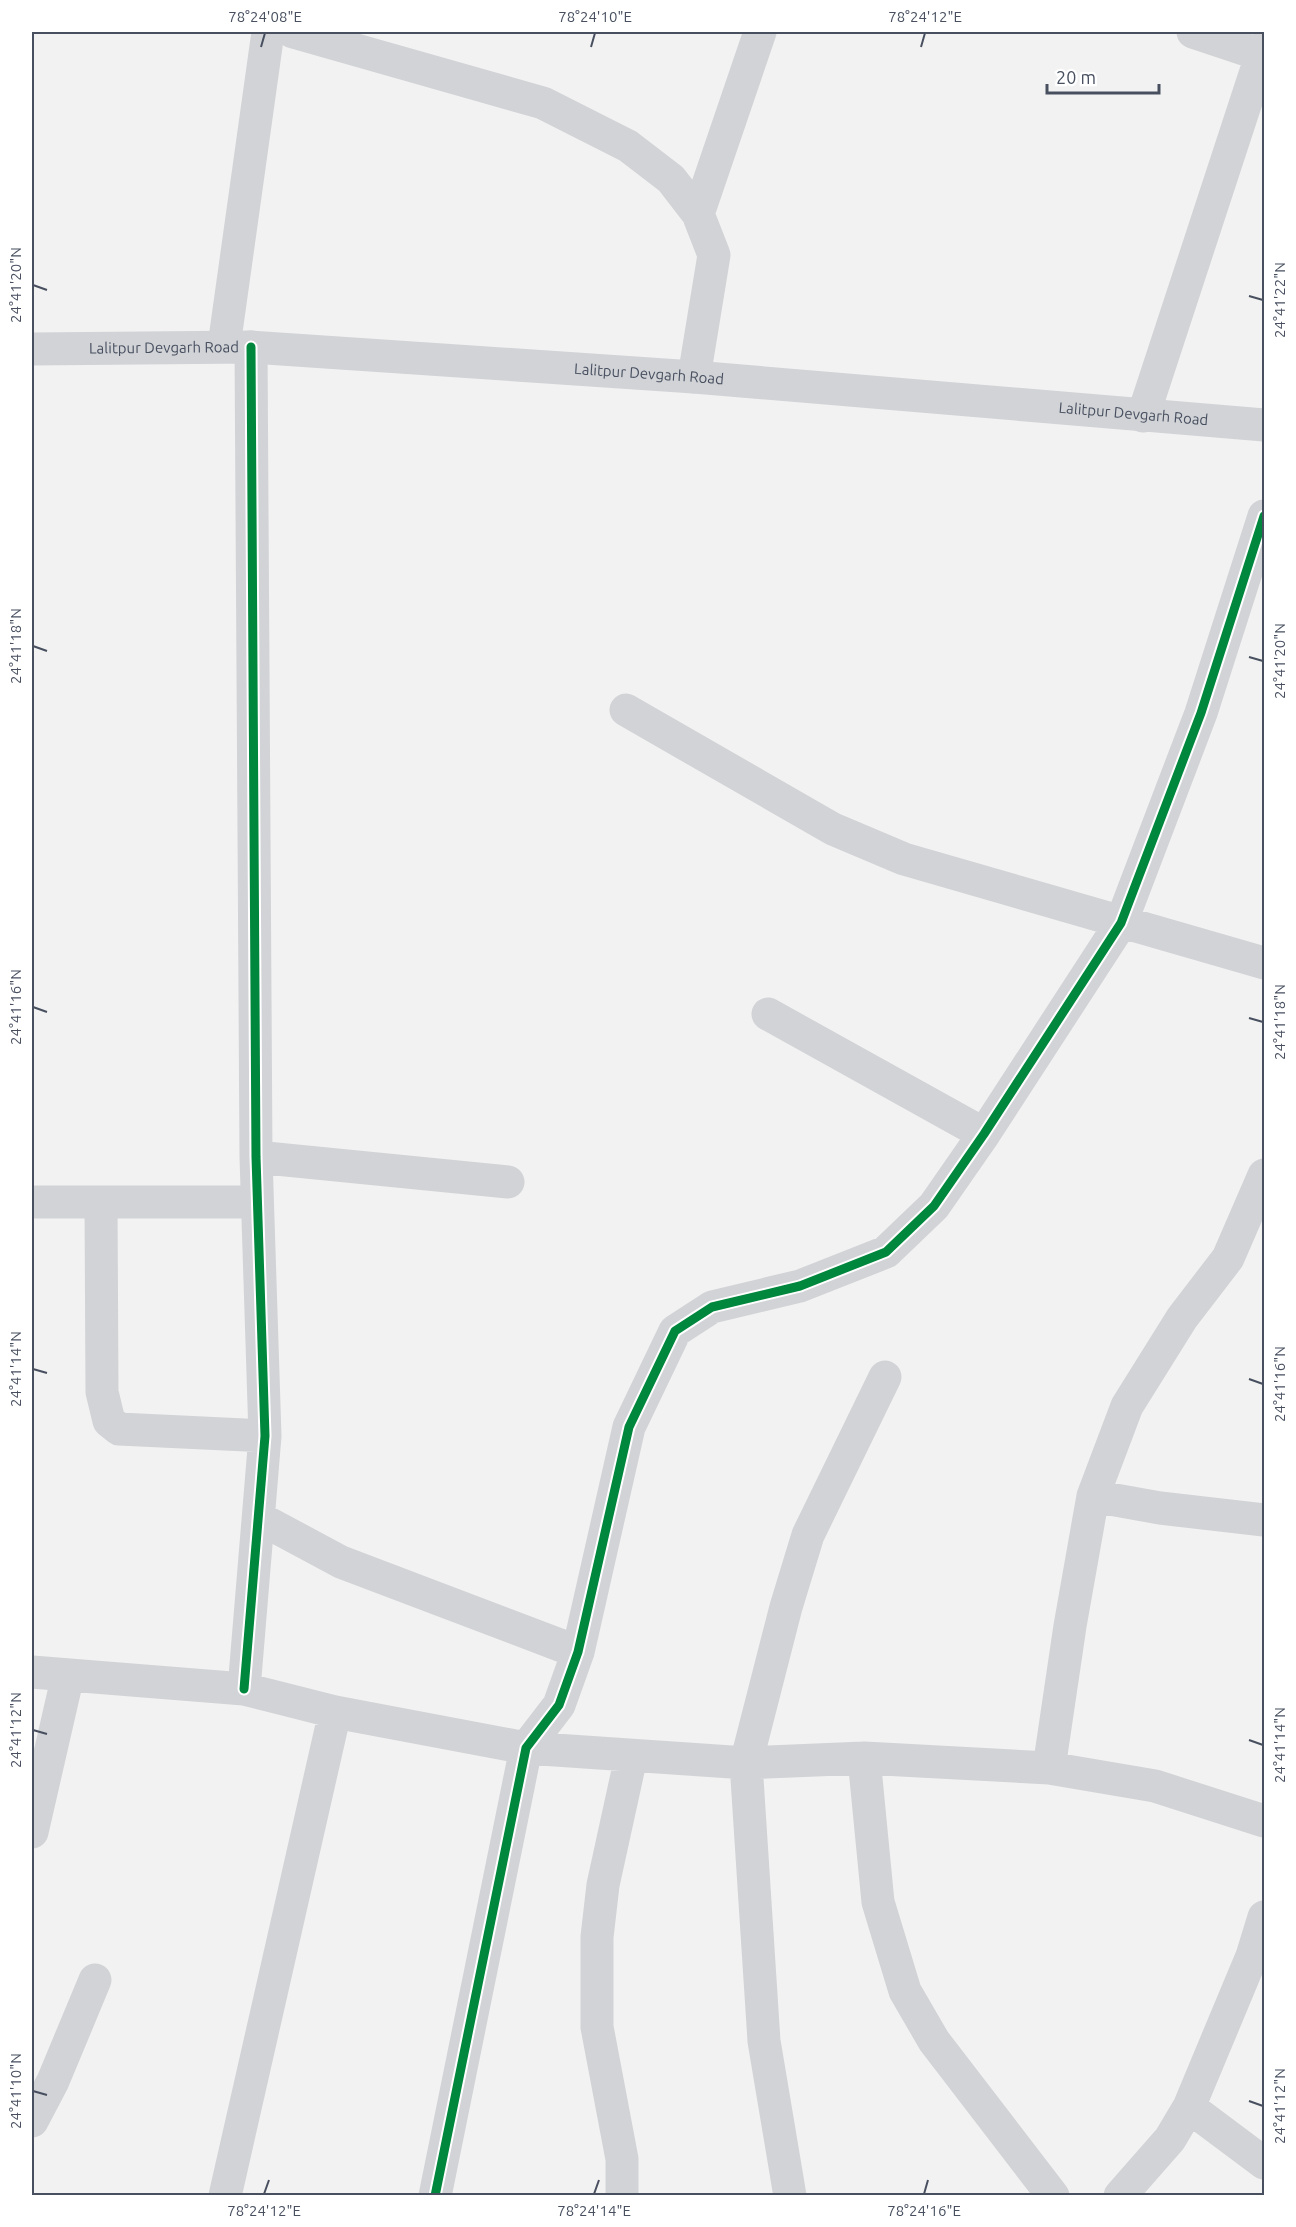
<svg xmlns="http://www.w3.org/2000/svg" width="1296" height="2227" viewBox="0 0 1296 2227" font-family="Ubuntu,sans-serif">
  <style>
    .lines { fill: none; stroke-linecap: round; stroke-linejoin: round }
    .street { stroke: #d1d3d6; stroke-width: 33 }
    .secondary { stroke: #d1d3d7; stroke-width: 33 }
    .cycleway-casing { stroke: #fff; stroke-width: 13 }
    .cycleway { stroke: #00873e; stroke-width: 9 }
    .ticks { fill: none; stroke: #485060; stroke-width: 2 }
    .labels { text-anchor: middle; stroke-width: 6; stroke-linejoin: round; paint-order: stroke }
    .street-label { font-size: 15px; fill: #485060; stroke: #fff }
    .neatline { fill: none; stroke: #485060; stroke-width: 2 }
    .ticks-label { font-size: 15px; text-anchor: middle; fill: #485060 }
  </style>
  <rect width="100%" height="100%" fill="#f3f2f2"/>
  <g class="lines">
    <path class="street" d="M293,32L543,103L628,146L671,179L698,214L714,255L694,377
      M1193,32L1262,55
      M698,214L760,32
      M224,346L268,32
      M1143,416L1264,47
      M626,710L833,829L904,859L1264,963
      M768,1014L984,1134
      M256,1157L508,1182
      M32,1202H257
      M101,1202L102,1392L109,1421L119,1429L265,1436
      M1093,1496L1160,1508L1264,1520
      M259,1518L341,1562L578,1652
      M32,1672L244,1689L335,1712L526,1748L746,1763L864,1758L1049,1768L1155,1786L1264,1821
      M244,1689L265,1436L256,1157L251,347
      M864,1758L878,1902L905,1991L934,2041L1053,2196
      M1049,1768L1070,1626L1093,1496L1127,1406L1182,1318L1228,1258L1264,1175
      M32,1832L68,1675
      M1189,2107L1264,2163
      M32,2121L53,2081L95,1980
      M225,2196L335,1712
      M435,2196L526,1748L559,1705L578,1652L629,1427L675,1331L712,1307L800,1286L886,1252L934,1206L984,1134L1121,923L1201,713L1264,516
      M622,2196V2159L597,2027V1937L603,1885L631,1757
      M790,2196L764,2041L746,1763L786,1607L808,1535L885,1377
      M1120,2196L1170,2139L1189,2107L1252,1956L1264,1917"/>
    <path class="secondary" id="s1" d="M32,349L251,347L694,377L1264,425"/>
    <defs>
      <path id="cycleway" d="M244,1689L265,1436L256,1157L251,347
        M435,2196L526,1748L559,1705L578,1652L629,1427L675,1331L712,1307L800,1286L886,1252L934,1206L984,1134L1121,923L1201,713L1264,516"/>
    </defs>
    <use href="#cycleway" class="cycleway-casing"/>
    <use href="#cycleway" class="cycleway"/>
  </g>
  <path class="ticks" d="M261,47L265,33M591,47L595,33M921,47L925,33M33,285L47,290M1249,296L1263,300M33,646L47,651M1249,657L1263,661M33,1007L47,1012M1249,1018L1263,1022M33,1369L47,1373M1249,1379L1263,1384M33,1730L47,1734M1249,1740L1263,1745M33,2091L47,2095M1249,2101L1263,2106M264,2194L269,2180M594,2194L599,2180M924,2194L928,2180"/>
  <g class="labels">
    <g class="street-label">
      <text dy="5" stroke="none"><textPath href="#s1" startOffset="132">Lalitpur Devgarh Road</textPath></text>
      <text dy="5" stroke="none"><textPath href="#s1" startOffset="618">Lalitpur Devgarh Road</textPath></text>
      <text dy="5" stroke="none"><textPath href="#s1" startOffset="1104">Lalitpur Devgarh Road</textPath></text>
    </g>
  </g>
  <rect width="1296" height="2227" fill="none" stroke="#ffffff" stroke-width="66"/>
  <path d="M1047 84v9h112v-9" fill="none" stroke="#485060" stroke-width="3"/>
  <text x="1056" y="84" font-size="18" fill="#485060" stroke="#ffffff" stroke-width="4.5" paint-order="stroke">20 m</text>
  <rect x="33" y="33" width="1230" height="2161" class="neatline"/>
  <g class="ticks-label">
    <text x="265" y="22">78°24'08"E</text>
    <text x="595" y="22">78°24'10"E</text>
    <text x="925" y="22">78°24'12"E</text>
    <text transform="translate(16 285) rotate(-90)" y="5">24°41'20"N</text>
    <text transform="translate(1280 300) rotate(-90)" y="5">24°41'22"N</text>
    <text transform="translate(16 646) rotate(-90)" y="5">24°41'18"N</text>
    <text transform="translate(1280 661) rotate(-90)" y="5">24°41'20"N</text>
    <text transform="translate(16 1007) rotate(-90)" y="5">24°41'16"N</text>
    <text transform="translate(1280 1022) rotate(-90)" y="5">24°41'18"N</text>
    <text transform="translate(16 1369) rotate(-90)" y="5">24°41'14"N</text>
    <text transform="translate(1280 1384) rotate(-90)" y="5">24°41'16"N</text>
    <text transform="translate(16 1730) rotate(-90)" y="5">24°41'12"N</text>
    <text transform="translate(1280 1745) rotate(-90)" y="5">24°41'14"N</text>
    <text transform="translate(16 2091) rotate(-90)" y="5">24°41'10"N</text>
    <text transform="translate(1280 2106) rotate(-90)" y="5">24°41'12"N</text>
    <text x="264" y="2216">78°24'12"E</text>
    <text x="594" y="2216">78°24'14"E</text>
    <text x="924" y="2216">78°24'16"E</text>
  </g>
</svg>
